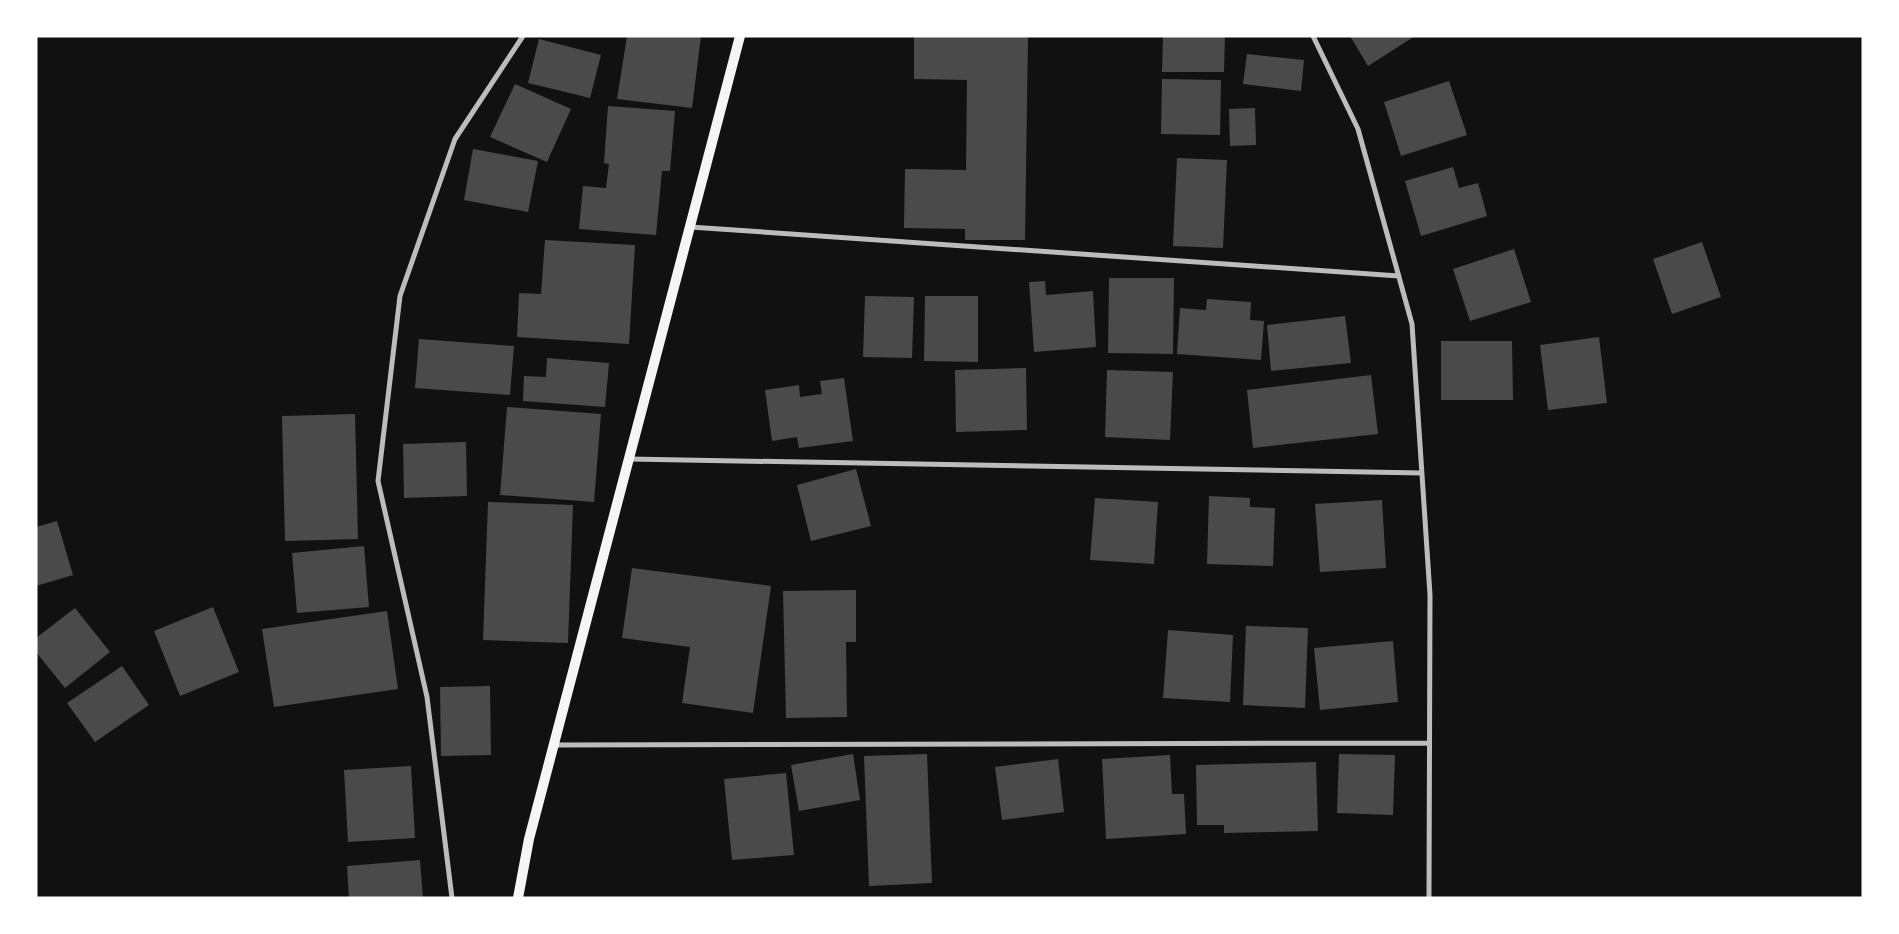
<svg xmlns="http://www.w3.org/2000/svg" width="1899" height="934" viewBox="0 0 1899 934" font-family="Overpass,sans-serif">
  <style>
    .building { fill: #4a4a4a }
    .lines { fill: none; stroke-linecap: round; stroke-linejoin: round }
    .minor { stroke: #bcbcbc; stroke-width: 5 }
    .secondary { stroke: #f5f5f5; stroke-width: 10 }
  </style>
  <rect width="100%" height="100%" fill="#111"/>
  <path class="building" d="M627,36H701L692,108L617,99Z
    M914,36H1028L1025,240H965V229L904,228L905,169L966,170L967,80L914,79Z
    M1163,36H1225L1224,72H1162Z
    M1350,36H1415L1368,66Z
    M539,39L601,55L590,98L528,83Z
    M1247,54L1304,60L1301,91L1243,84Z
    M1162,79L1221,80L1220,135L1161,134Z
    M1449,81L1467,135L1401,156L1384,102Z
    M515,84L571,109L547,162L490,137Z
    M608,106L675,111L670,171H662L656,235L579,229L583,186L606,188L609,164L604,163Z
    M1255,108L1256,145L1230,146L1229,109Z
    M473,149L538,161L528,212L464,200Z
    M1177,158L1227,160L1223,248L1173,246Z
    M1453,167L1459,188L1478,183L1487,216L1421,236L1405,181Z
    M545,240L635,245L629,344L517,337L519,293L541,294Z
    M1702,242L1721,297L1672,314L1653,259Z
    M1514,249L1531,302L1470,321L1453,269Z
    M1109,278H1174L1173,354L1108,353Z
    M1045,281L1046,295L1093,291L1096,347L1034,352L1029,282Z
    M865,296L914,297L912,358L863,357Z
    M925,296H978V362L924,361Z
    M1207,299L1251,302L1250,320L1264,321L1261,360L1177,354L1180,308L1206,310Z
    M1345,316L1351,363L1271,371L1267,325Z
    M1599,337L1607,403L1548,410L1540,345Z
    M419,339L514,346L510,395L415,388Z
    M1441,341H1512L1513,400H1441Z
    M547,358L609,363L605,407L523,401L524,376L546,377Z
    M1026,368L1027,430L956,432L955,370Z
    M1107,370L1173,372L1170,440L1105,437Z
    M1371,375L1378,434L1253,448L1247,390Z
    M844,378L853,441L799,448L797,437L772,441L765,390L799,385L800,397L822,394L820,381Z
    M507,407L601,414L594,502L500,495Z
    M355,414L358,539L285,541L282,416Z
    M466,442L467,496L404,498L403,444Z
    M856,469L871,526L811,541L797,485Z
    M1209,496L1250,498V507L1275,508L1273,566L1207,564Z
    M1095,498L1158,502L1154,564L1090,560Z
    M1382,500L1386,568L1320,572L1315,504Z
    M488,502L573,505L568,643L483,640Z
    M57,521L73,575L36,586V527Z
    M364,546L369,607L297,613L292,553Z
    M632,568L771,586L753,713L682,703L690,647L622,638Z
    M856,590V642H846L847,717L786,718L783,591Z
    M213,607L239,672L180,696L154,631Z
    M75,608L110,652L65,688L36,652V638Z
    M387,611L398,689L274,707L262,629Z
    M1246,626L1308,628L1305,708L1243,705Z
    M1168,630L1233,635L1230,702L1163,698Z
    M1393,641L1398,702L1320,710L1314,648Z
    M122,666L149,705L95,742L67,703Z
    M490,686L491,755L441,756L440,687Z
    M853,754L860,800L799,811L791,765Z
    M927,754L932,883L869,886L864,756Z
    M1339,754L1395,755L1393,815L1337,813Z
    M1170,755L1172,794H1184L1186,834L1106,839L1102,759Z
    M1058,759L1064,812L1002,820L995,767Z
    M1316,762L1318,831L1224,833V825H1197L1196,765Z
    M411,766L415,838L348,842L344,770Z
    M786,773L794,855L732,860L724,779Z
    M420,860L423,898H349L347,866Z"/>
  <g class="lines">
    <path class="minor" d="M1313,36L1358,129L1412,324L1430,595L1429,898
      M690,227L1399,276
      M629,459L1422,473
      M554,745L1429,743
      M452,898L427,697L378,481L400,296L455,139L523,36"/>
    <path class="secondary" d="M518,898L529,839L740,36"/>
  </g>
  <rect width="1899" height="934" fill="none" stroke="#ffffff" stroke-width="75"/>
</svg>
